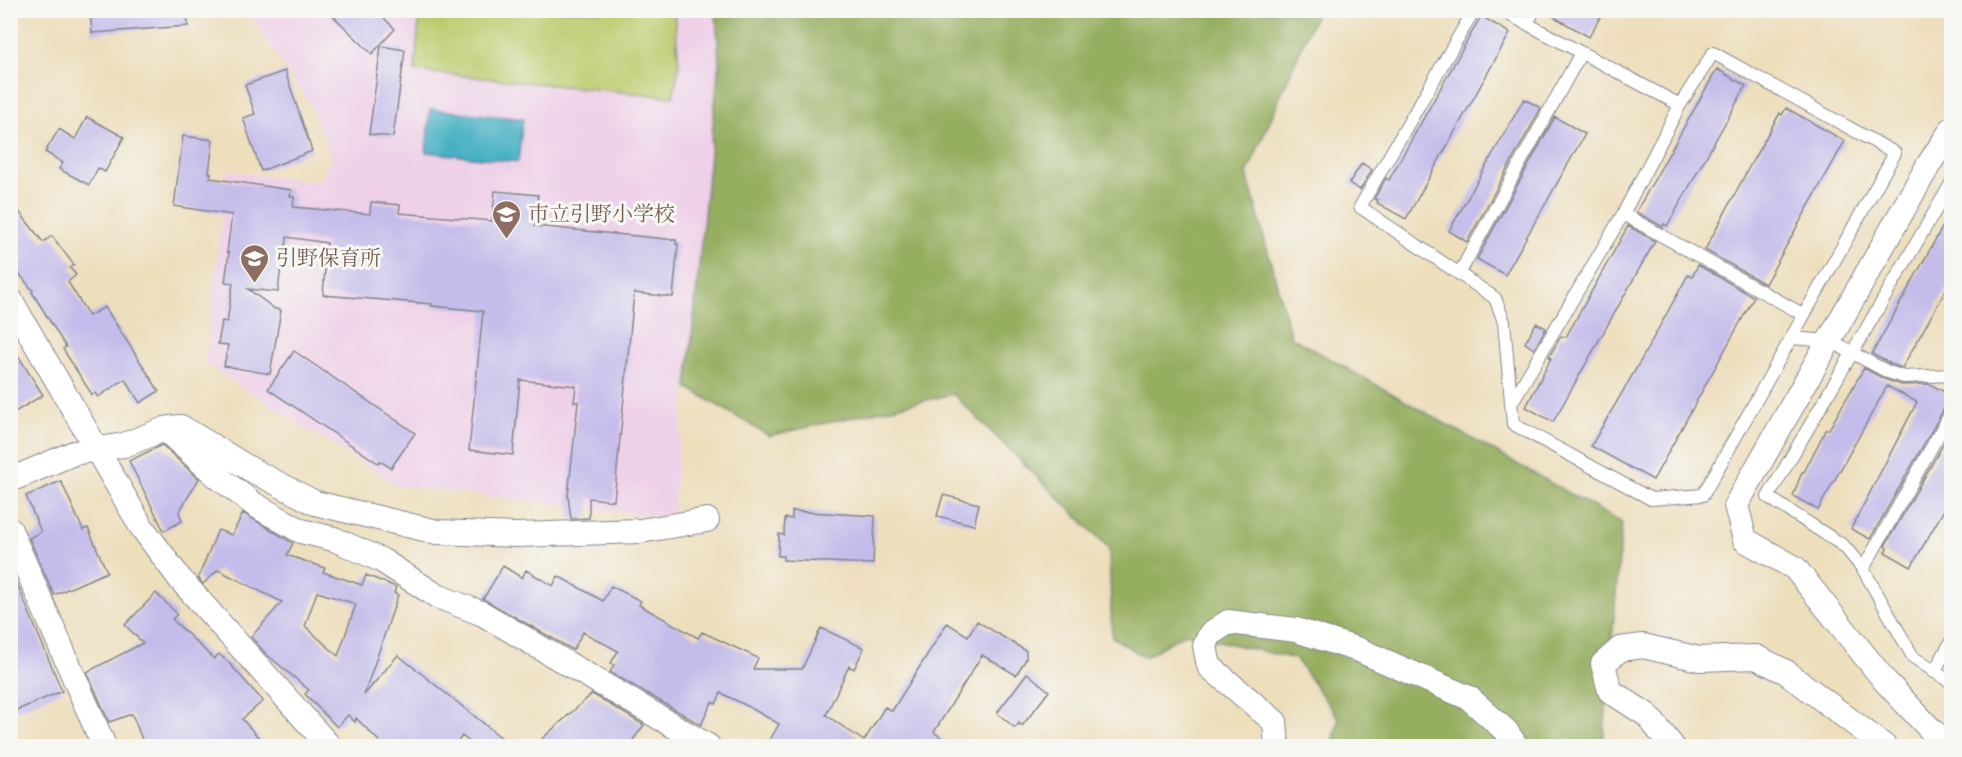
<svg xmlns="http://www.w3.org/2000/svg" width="1962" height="757" viewBox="0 0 1962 757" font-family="'Old Standard TT','Noto Serif JP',serif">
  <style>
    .built { fill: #eed0e8 }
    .green { fill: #bdca6c; stroke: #6c7c65; stroke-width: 1.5 }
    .forest { fill: #96ae60; stroke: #586e5f; stroke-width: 1.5 }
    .water { fill: #46b1c4; stroke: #307091; stroke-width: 1.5 }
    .building { fill: #c4bcea; fill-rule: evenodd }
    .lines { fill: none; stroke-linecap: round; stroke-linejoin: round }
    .service-casing { stroke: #84868d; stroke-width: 14 }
    .minor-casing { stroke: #84868d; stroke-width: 26 }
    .service { stroke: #fff; stroke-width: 12 }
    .minor { stroke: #fff; stroke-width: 24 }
    .labels { text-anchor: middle; stroke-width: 6; stroke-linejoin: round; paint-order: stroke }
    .education-label { font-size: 21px; fill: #785e54; stroke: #f6f6f2; text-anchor: start }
  </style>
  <rect width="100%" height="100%" fill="#f6f6f2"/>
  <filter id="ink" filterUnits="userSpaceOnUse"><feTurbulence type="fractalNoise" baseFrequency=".0167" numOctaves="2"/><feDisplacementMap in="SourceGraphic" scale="12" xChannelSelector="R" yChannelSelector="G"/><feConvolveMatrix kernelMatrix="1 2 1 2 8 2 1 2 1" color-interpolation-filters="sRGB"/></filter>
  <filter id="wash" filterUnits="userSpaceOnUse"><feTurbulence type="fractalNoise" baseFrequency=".008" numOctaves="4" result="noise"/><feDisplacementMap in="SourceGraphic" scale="24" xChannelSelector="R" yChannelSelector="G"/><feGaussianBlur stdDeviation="1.35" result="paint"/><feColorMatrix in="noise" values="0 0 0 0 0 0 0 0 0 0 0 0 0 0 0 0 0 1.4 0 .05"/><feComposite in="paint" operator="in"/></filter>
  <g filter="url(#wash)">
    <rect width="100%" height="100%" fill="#eddebc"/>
    <path class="built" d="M249,11H716L719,63L672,518L396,485L205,364L227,171L320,182L332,158L312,108L257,26Z"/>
    <path class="green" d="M411,11H674L679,65L673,97L415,71L419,21Z"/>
    <path class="forest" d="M716,11H1317L1247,174L1291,337L1622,523L1603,746H1332L1339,719L1296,659L1185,633L1145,657L1112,637L1109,548L953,394L769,436L687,387L719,63Z"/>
    <path class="water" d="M430,109L523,119L518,162L426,152Z"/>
    <g id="blocks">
      <path class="building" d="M90,10H187L188,26L92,33Z
        M327,10H376L395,29L372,54Z
        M1542,10H1604L1589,37Z
        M1481,16L1510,33L1406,219L1377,203L1378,200L1374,199L1386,178L1389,180Z
        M381,46L405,50L393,137L369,134Z
        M1717,69L1746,86L1667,226L1664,224L1663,227L1636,212Z
        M285,71L312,151L261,171L243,118L255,114L245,85Z
        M1524,99L1541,108L1467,242L1449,231Z
        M1786,108L1845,141L1765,284L1705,250L1754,158L1780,113L1782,115Z
        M87,117L124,137L105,172L98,168L89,185L59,169L63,163L45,152L59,129L75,139Z
        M1555,117L1585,134L1505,275L1477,259Z
        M183,136L213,140L209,173H211L210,178L291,190L290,196L294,197L293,207L370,214L371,202L400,205L399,213L492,221L495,191L538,195L535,226L676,240V244H678L673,297L634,293L614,501L589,498V518L571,519L568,496L578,402H574L576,386L520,380L513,455L469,450L483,311L432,306V304L323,295L327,243L287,237L286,248H283L278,292L248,289L275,309L281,310L270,374L224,366L228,345L218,344L222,321L227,322L233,283L225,282L229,253L227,252L232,215L174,206Z
        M1362,163L1372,170L1360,190L1349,183Z
        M10,200L43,242L52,236L74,265L70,268L76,275L68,282L89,316L105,307L159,391L140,403L125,379L98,397L95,393L92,395L63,349L66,347L32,292L33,291L10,262Z
        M1952,210V279L1902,368L1891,364L1872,354Z
        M1628,226L1655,241L1553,422L1526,407L1551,358L1549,357L1561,336L1566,337Z
        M1698,265L1754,297L1653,480L1591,446L1640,362L1688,275L1692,277Z
        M1536,323L1546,328L1534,349L1525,343Z
        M10,343L43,395L10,415Z
        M294,351L415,433L391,468L380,461L378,463L268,389Z
        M1864,368L1884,379L1902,385L1930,384L1952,396V403L1945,407L1870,539L1851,529L1917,402L1887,386L1818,510L1793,496L1802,472H1804L1826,429H1829Z
        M1952,429V496L1911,567L1885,552L1887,548L1885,546Z
        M162,445L199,479L179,512L182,521L164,531L129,461Z
        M61,481L83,530L88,528L107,572L54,595L29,538L41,532L26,496Z
        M943,495L979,504L974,525L937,516Z
        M792,511L875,516L873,564L783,560V556H778L779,534L784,535L785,518L792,519Z
        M243,513L293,543L287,555L325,568L323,572L362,585L366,575L396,587L394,593L398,595L364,695L398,655L513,747H476L462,736L454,747H385L356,718L355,722L348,715L337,727L305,694L309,690L265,653L251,637L282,602L218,570L203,584L198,578L218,530L232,535ZM317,592L356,604L338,656L305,626Z
        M503,566L522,578L526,570L553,586L558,576L603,601L611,586L641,601L639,605L698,638L702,632L758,658L753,669H802L821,628L864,648L854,669L849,666L826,715L864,741L885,707L892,711L947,623L968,636L977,621L1026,651V659L1016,675L982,655L934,732L953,747H766L779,724L749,707L721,693L716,704L712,702L701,725L610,672L614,665L611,663L618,651L583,632L573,650L483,599Z
        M10,567L62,691L10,713Z
        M156,593L177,614L172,619L214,659L219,654L229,663L263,701L242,719L267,747H218L214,742L204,747H145L132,714L109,722L87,672L143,643L125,625Z
        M1027,673L1049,691L1022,726L1019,723L1015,728L997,713Z
        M592,694L644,725L628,747H533Z"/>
    </g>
  </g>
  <g filter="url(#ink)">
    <use href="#blocks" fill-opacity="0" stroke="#84868d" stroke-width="1.5"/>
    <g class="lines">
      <defs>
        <path id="service" d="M1474,10L1360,207L1495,298L1504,322L1513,424L1651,499L1703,495L1895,153L1713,53L1680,105L1501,10
          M1527,24L1534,10
          M1952,182L1768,497L1844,546L1863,569L1913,657L1952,683
          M1623,214L1804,315
          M1459,274L1581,53
          M1791,338L1830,341L1888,372L1904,377L1952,375
          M1511,404L1623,214L1680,105
          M1863,569L1952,411
          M1934,672L1952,640"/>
        <path id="minor" d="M10,299L141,526L180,579L329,746
          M170,428L181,427L250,469L315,503L437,532L517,535L640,531L707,520
          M10,480L74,453L124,445L165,429L218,477L255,505L301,531L334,539L381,560L437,596L483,614L708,746
          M10,530L104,746
          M1277,746L1275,722L1209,666L1205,646L1210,634L1228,622L1296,630L1359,650L1469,698L1506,731L1516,746
          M1672,746L1647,715L1610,691L1603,664L1620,649L1643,646L1699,659L1756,657L1786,672L1884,746
          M1951,746L1932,731L1885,681L1795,568L1745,540L1736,505L1929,164L1952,129"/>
      </defs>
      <use href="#service" class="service-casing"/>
      <use href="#minor" class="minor-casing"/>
      <use href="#service" class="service"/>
      <use href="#minor" class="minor"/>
    </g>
  </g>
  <defs>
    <symbol id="school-pin" viewBox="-11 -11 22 30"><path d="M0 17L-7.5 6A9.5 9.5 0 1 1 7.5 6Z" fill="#8d6e63" stroke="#f6f6f2"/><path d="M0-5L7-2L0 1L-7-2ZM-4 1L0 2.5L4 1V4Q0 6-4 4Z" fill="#fff"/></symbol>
  </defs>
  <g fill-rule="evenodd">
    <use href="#school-pin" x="490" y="198" width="33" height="45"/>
    <use href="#school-pin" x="238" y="242" width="33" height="45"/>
  </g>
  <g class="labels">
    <g class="education-label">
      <text x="528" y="221">市立引野小学校</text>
      <text x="276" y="265">引野保育所</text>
    </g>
  </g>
  <rect width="1962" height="757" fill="none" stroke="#f6f6f2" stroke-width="36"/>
</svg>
